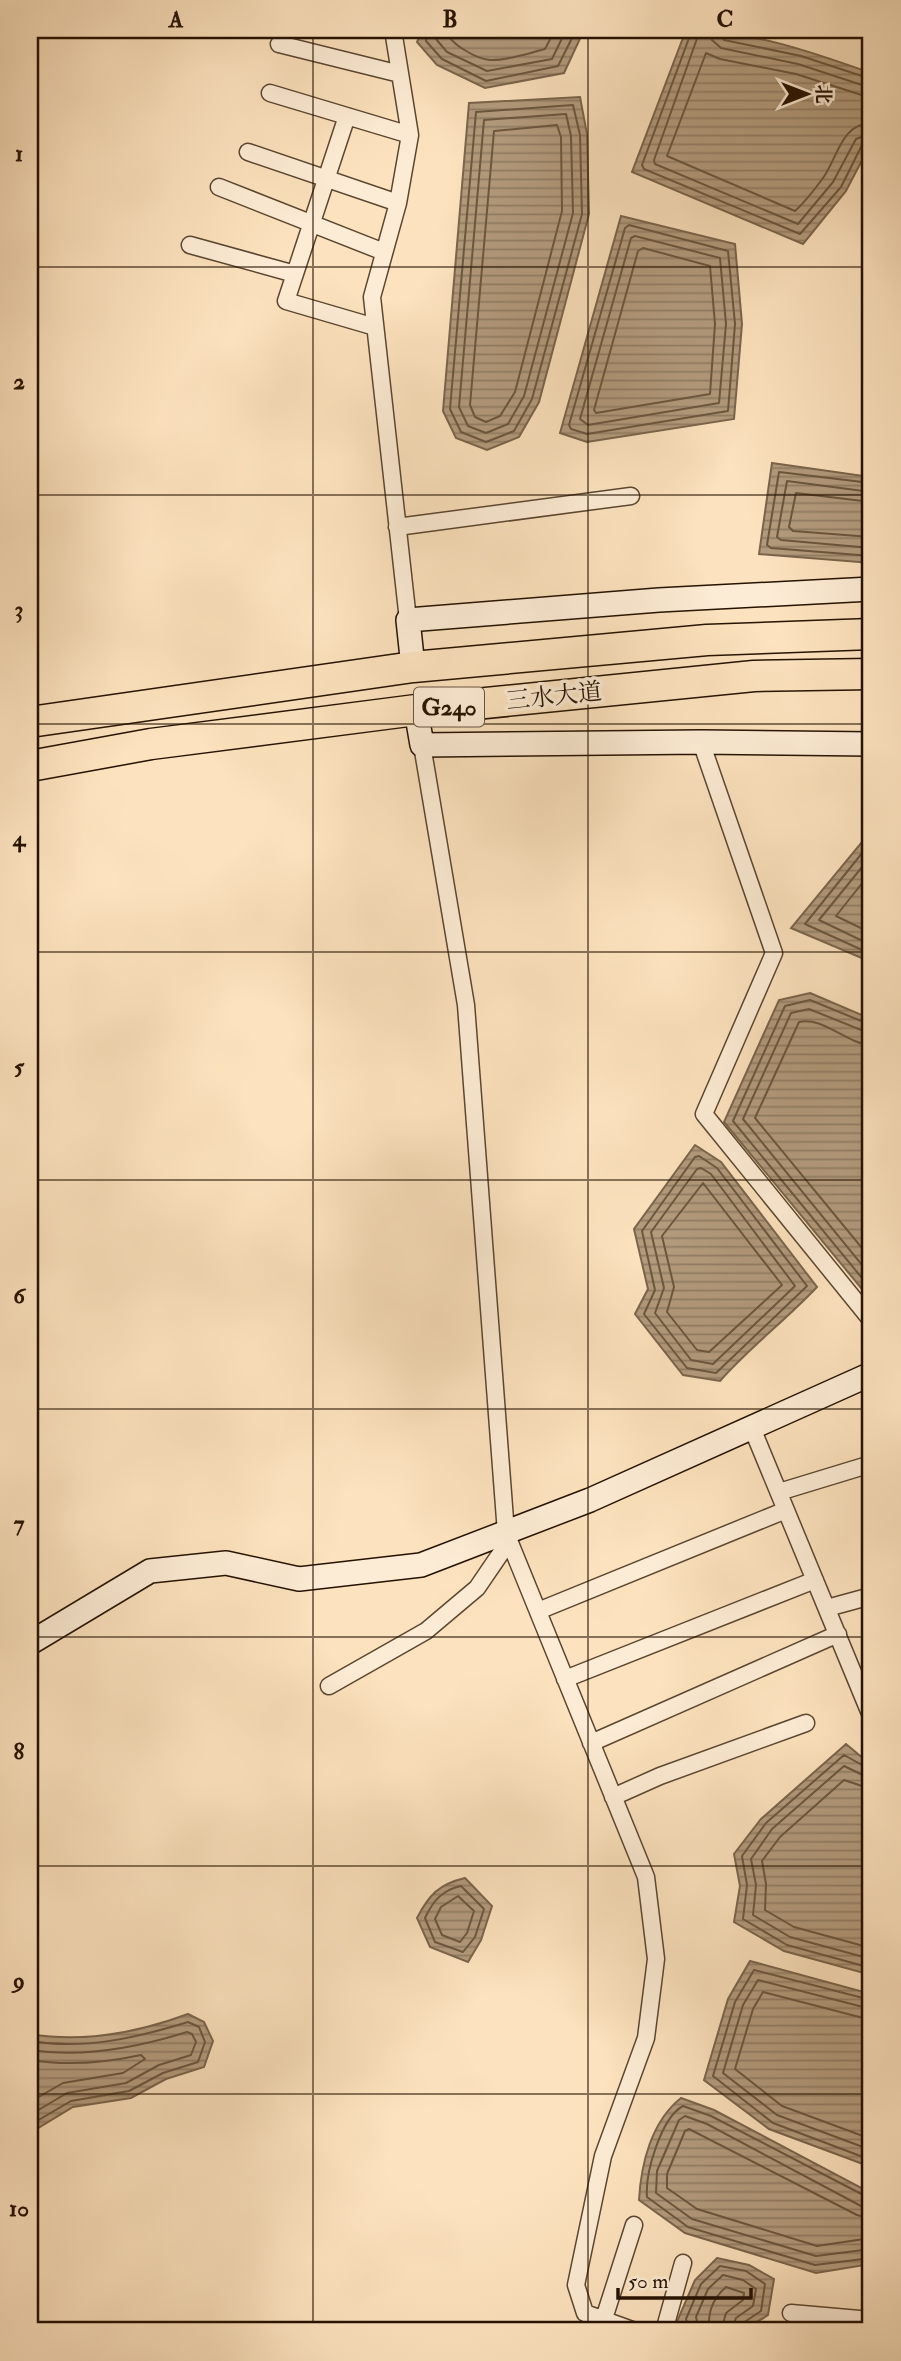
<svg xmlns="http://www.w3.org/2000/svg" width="901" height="2361" viewBox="0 0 901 2361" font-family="'IM FELL Double Pica','Noto Serif SC',serif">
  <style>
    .water { fill: url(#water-rules); stroke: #7a644b; stroke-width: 2 }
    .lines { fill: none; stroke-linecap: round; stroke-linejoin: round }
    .shore { stroke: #6c563e; stroke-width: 2 }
    .street-casing { stroke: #5b4630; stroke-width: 19 }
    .secondary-casing { stroke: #251200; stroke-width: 26 }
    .highway-casing { stroke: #251200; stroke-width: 33 }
    .street { stroke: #fdecd5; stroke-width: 16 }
    .secondary { stroke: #fdecd5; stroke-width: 23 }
    .highway { stroke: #fce2be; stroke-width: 30 }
    .grid { fill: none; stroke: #251200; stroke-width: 2; stroke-opacity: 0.55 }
    .labels { text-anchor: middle; stroke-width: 7; stroke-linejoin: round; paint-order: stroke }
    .shield { fill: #fdecd5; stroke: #665340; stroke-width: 2 }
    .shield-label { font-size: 23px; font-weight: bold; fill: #251200 }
    .street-label { font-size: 24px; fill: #251200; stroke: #fdecd5 }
    .neatline { fill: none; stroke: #251200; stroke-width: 2.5 }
    .grid-label { font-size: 23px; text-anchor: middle; font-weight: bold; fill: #251200 }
  </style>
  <defs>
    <pattern id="water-rules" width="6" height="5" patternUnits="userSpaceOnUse" patternTransform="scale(1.75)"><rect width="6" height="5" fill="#b39b7d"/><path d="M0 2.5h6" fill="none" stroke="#917d64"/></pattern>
  </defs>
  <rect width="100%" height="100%" fill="#fce2be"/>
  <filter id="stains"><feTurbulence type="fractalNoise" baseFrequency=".00286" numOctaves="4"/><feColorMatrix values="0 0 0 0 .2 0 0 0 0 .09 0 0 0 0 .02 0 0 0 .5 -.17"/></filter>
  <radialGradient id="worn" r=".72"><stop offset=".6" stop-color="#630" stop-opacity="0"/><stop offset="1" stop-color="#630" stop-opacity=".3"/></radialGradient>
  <path class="water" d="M422,30H584L564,73L485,88L437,65L417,42Z
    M686,30C749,30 812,52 871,73V143L846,191L803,244L632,172Z
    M580,97L587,134L589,214L539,402L519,437L487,450L456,438L443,411L469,103Z
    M621,216L735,244L742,324L734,419L587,442L560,433Z
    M772,463L871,477V563L759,554Z
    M871,831V962L791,928Z
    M810,993L871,1019V1300L724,1122L779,1000Z
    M695,1145L721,1162L817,1287C786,1320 750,1347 720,1381L683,1375L635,1314L648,1289L634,1229Z
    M846,1744L871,1765V1975L784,1951L734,1922L740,1886L734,1854L761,1819Z
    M465,1878L492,1906L481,1940L468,1962L430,1947L417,1918C429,1895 439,1884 465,1878Z
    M750,1961L871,1994V2167L769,2129L704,2080L728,1999Z
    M188,2014L204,2022L213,2041L204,2067L166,2079L131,2098L73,2107L30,2133V2034C84,2043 137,2033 188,2014Z
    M681,2098L714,2110L871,2193V2264L816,2273L685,2233L639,2200C641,2164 651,2122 681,2098Z
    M717,2258L749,2265L774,2279L768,2315C739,2336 709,2333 675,2326L695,2280Z"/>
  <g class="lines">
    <path class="shore" d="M428,30L426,41L442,59L486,81L558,66L576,30
      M436,30V39L447,52L487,71L552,59L566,30
      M447,30C447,43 477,59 490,60C506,61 529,53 545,49L555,30
      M692,30L642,165L644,169L800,234L841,187L862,145L871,142
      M700,30L654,160L655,164L798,224L833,182L856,139L871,133
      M710,30L712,40L721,48L798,64L871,88
      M719,30L724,40L801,56L871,79
      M871,98L796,74L720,59L706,53L667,156L795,211C805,202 815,189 823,178C838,157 841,124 871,123
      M573,105L580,135L582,214L532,399L514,431L486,442L461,432L450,409L476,112Z
      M566,114L571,136L573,213L524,396L508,424L486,433L468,426L459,407L484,120Z
      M557,125L561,137L562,211L515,392L500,416L486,422L475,417L470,405L494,131Z
      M629,225L728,251L735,324L728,411L587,434L571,429L569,425L625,228Z
      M635,236L720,258L726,324L719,403L588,425L580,419L631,238Z
      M643,248L710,266L715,324L710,394L596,413L594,410L597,399L638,251Z
      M871,483L779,472L767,545L771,548L871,556
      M871,492L787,481L777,537L781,540L871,548
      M871,502L796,493L789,527L793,531L871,537
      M871,842L805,924L871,954
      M871,856L819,920L871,945
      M871,872L836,916L871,933
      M871,1025L810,1000L785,1006L733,1121L871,1289
      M871,1034L809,1009L791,1013L743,1119L871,1276
      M871,1045C847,1044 822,1016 799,1022L755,1118L871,1259
      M699,1156L717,1168L807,1286L716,1373L687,1368L644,1314L655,1290L642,1231L695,1157Z
      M701,1168L711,1174L795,1286L713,1364L691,1360L655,1313L664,1288L651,1232L697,1169Z
      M703,1183L782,1285L709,1352L697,1350L667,1312L674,1287L662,1236Z
      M871,1770L844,1755L766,1823L742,1856L747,1885L743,1919L787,1945L871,1968
      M871,1779L844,1766L772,1829L751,1859L756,1885L753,1915L790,1937L871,1959
      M871,1789L844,1780L780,1837L762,1861L766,1884L765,1910L794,1927L871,1948
      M461,1886L484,1909L475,1937L463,1952L435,1942L425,1918C433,1901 442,1890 461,1886Z
      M458,1896L474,1911L467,1933L460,1942L442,1935L435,1919L441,1907Z
      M871,2000L754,1970L735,2002L713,2076L773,2123L871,2160
      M871,2009L758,1980L743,2005L723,2073L777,2115L871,2150
      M871,2020L763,1992L753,2009L735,2069L782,2106L871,2139
      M30,2041C84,2050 136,2038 188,2022L199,2027L205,2042L198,2062L163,2073L129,2091L71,2101L30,2125
      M30,2050C83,2058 136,2048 187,2032L192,2034L196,2042L191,2055L159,2065L126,2083L67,2093L30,2115
      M30,2060C67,2066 104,2063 141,2055L145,2059L123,2073L63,2083L30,2102
      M871,2199L711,2116L683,2106C661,2118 645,2173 647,2197L688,2227L815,2265L871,2258
      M871,2208L861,2206L707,2124L685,2116L679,2120L657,2171L656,2193L692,2219L816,2256L871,2249
      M871,2219L857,2215L689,2129L685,2131L667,2174V2188L697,2209L817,2246L871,2238
      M690,2331L686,2319L701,2284L720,2266L746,2271L765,2284L761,2311L743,2323L740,2331
      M699,2331L696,2317L708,2289L723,2275L743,2280L756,2289L753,2306L736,2318L731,2331
      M709,2331C708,2314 711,2300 726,2287L744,2293L743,2300L726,2313L721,2331"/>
    <defs>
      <path id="street" d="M393,30L410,135L398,203L372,297L408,620
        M279,44L400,74
        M270,93L410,135
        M347,116L286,301L375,327
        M248,152L398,203
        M219,187L384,252
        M190,245L295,274
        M397,527L631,496
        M701,742L774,953L704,1114L871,1320
        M422,745L466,1005L506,1533L646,1877L656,1959L646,2038L603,2156L576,2285L585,2313L635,2331
        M752,1428L871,1716
        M779,1492L871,1464
        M827,1608L871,1596
        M538,1611L786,1510
        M565,1679L815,1580
        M329,1686L426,1631L477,1588L509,1541
        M591,1743L838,1634
        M613,1797L660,1776L806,1723
        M791,2313L871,2320
        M600,2331L634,2225
        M664,2331L683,2263"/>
      <path id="secondary" d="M413,667L408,620L659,600L871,589
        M416,710L422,745L701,742L871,744
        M30,1643L150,1571L226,1563L299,1579L421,1565L590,1500L871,1374"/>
      <path id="highway" d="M30,722L413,667L707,640L871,634
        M30,766L151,744L416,710L754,676L871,674"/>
    </defs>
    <use href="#street" class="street-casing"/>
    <use href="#secondary" class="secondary-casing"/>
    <use href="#highway" class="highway-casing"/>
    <use href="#street" class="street"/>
    <use href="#secondary" class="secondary"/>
    <use href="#highway" class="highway"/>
  </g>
  <path class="grid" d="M313,30V2331M588,30V2331M30,267H871M30,495H871M30,724H871M30,952H871M30,1180H871M30,1409H871M30,1637H871M30,1866H871M30,2094H871"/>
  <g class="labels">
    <rect class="shield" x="414" y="687.5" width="70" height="39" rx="5"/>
    <g class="shield-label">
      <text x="449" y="715">G240</text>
    </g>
    <g class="street-label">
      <text transform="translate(554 696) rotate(-6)" y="8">三水大道</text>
    </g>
  </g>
  <rect width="901" height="2361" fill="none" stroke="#fce2be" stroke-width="77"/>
  <g transform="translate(807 94) rotate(90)" stroke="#fdecd5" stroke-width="5" paint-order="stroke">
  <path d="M0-5L12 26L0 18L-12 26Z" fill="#251200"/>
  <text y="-10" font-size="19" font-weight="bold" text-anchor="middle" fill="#251200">北</text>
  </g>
  <path d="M618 2288v10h133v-10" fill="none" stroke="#251200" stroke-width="3.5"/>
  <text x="628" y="2288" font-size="21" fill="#251200" stroke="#fdecd5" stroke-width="5" paint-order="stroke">50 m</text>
  <rect x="38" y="38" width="824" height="2284" class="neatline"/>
  <g class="grid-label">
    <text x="176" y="27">A</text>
    <text x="450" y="27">B</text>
    <text x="725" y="27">C</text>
    <text x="19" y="161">1</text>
    <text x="19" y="389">2</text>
    <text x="19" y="617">3</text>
    <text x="19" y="846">4</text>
    <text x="19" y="1074">5</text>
    <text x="19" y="1303">6</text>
    <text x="19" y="1531">7</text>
    <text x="19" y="1759">8</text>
    <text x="19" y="1988">9</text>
    <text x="19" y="2216">10</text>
  </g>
  <rect width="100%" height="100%" filter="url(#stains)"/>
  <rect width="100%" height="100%" fill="url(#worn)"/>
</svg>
